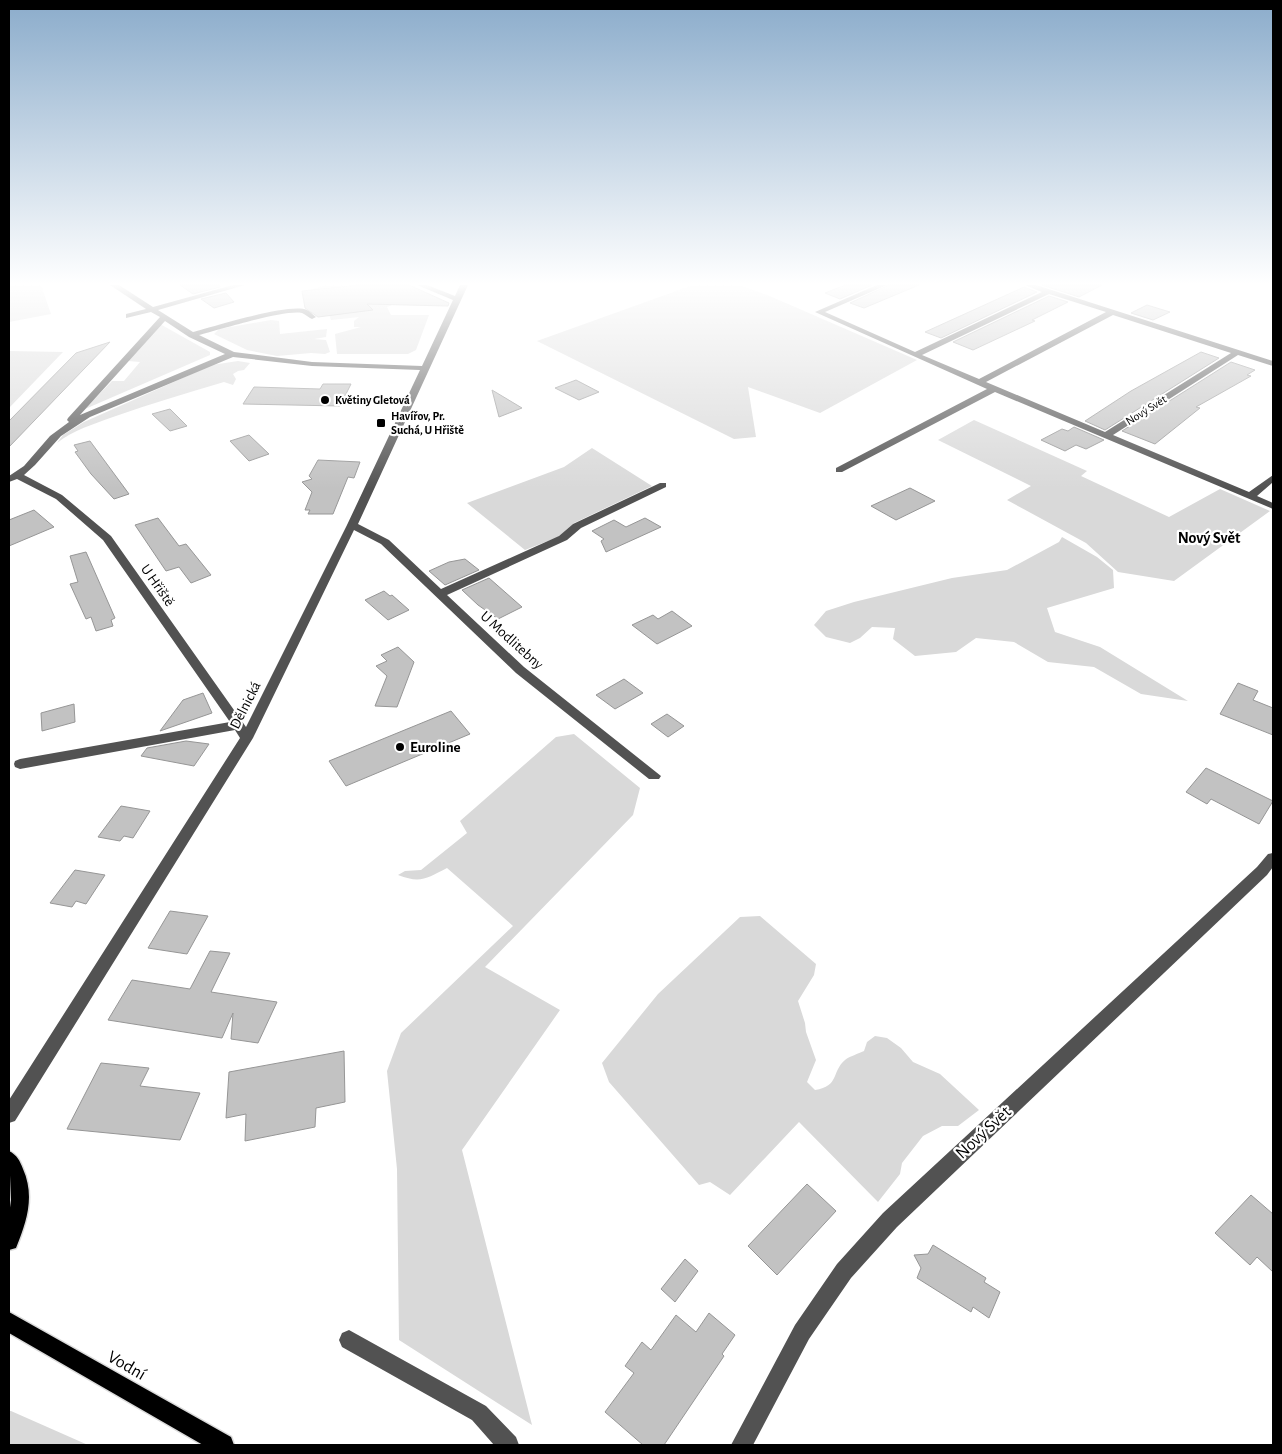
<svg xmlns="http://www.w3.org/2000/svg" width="1282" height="1454" viewBox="0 0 1282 1454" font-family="'Alegreya Sans',sans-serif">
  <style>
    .green { fill: #d9d9d9 }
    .building { fill: #c2c2c2; stroke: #969696 }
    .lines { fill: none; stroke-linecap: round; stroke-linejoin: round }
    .major-casing { stroke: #dbdbdb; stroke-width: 3 }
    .minor { fill: #525252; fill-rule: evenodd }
    .major { fill: #000; fill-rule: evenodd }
    .poi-dot { fill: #000; stroke: #fff; stroke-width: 2 }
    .labels { text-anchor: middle; stroke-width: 4.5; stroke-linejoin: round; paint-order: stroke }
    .far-poi-label { font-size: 12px; font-weight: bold; fill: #000; stroke: #fff; text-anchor: start }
    .far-street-label { font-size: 12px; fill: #000; stroke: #fff }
    .street-label { font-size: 15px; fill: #000; stroke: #fff }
    .poi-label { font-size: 15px; font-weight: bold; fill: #000; stroke: #fff; text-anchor: start }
    .neighbourhood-label { font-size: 16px; font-weight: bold; fill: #000; stroke: #fff }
    .near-street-label { font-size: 18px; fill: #000; stroke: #fff }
  </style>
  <rect width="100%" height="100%" fill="#fff"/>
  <path class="green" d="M9,285H41L51,314L9,322Z
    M325,285H344L363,294L395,304L387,307L391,315H429L416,350L408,354H337L335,334L361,327H354V321L359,317L331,320L328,311L307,291Z
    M693,285H739L772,297L917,360L820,413L748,387L756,437L734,439L537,341Z
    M271,320L279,321L280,334L327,329L326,337L314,339L326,340L330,352L325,354L311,353L277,356L247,350L214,334L219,329Z
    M160,324L210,352V355L85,409L112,381H124L140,362L128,361Z
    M9,351L63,352L9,408Z
    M238,361L250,363L244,370L238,371L233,374L236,379L233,385L224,382C187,393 150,404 113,417C94,424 73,430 57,443L63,435L84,422L212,365Z
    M974,420L1087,471L1081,476L1169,517L1220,489L1270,511L1174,581L1118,572L1086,543L1007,500L1031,486L938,440Z
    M592,448L652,486L574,523L558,537L525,550L467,503L564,467Z
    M1062,537L1097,557L1113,570L1114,588L1047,608L1055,632L1100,647L1188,701L1141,694L1094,667L1048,662L1014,642L976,638L956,652L915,656L893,639L895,628L872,627L860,638L850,643L826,637L814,625L826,611L854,602L952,578L1007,570L1059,542Z
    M574,734L640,788L633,815L485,967L560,1010L462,1150L532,1425L399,1340L397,1169L387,1071L401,1033L513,926L447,868C427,878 421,884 398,875L405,871L421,870L467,833L460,821L556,737Z
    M760,916L816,964L814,975L798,1001L805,1023L806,1032L816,1060L807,1082L815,1090C840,1086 831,1072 845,1060C850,1056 858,1054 864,1051L867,1042L875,1036L887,1038L901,1048L913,1062L940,1074L979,1110L958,1126H942L923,1136L902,1163L900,1174L878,1202L799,1122L730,1195L710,1182L699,1185L609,1082L602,1063L658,994L740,917Z
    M9,1411H11L88,1445H9Z"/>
  <path class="building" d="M180,285H219L220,287L193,294Z
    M359,285H409L449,303L448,306L367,304L373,310L318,317L305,308L302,291Z
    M845,285H872L840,299L825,293Z
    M889,285H919L864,308L850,303Z
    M1042,285H1102L1079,297Z
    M1024,287L1037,292L941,338L925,332Z
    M226,293L234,302L214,308L201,299Z
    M1049,296L1068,302L1032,320L1035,321L973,350L953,342Z
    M1147,305L1170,312L1153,320L1131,313Z
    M110,342L9,447V421L76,353Z
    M1201,352L1219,358L1105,430L1085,421L1131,391Z
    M1231,362L1255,370L1247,375L1251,376L1196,407L1200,408L1155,444L1122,431Z
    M576,380L599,392L579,400L555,388Z
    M323,384H351L340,406L243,404L254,387L320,389Z
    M492,390L522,408L499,417Z
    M170,409L187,426L170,431L152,414Z
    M1074,427L1104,440L1086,449L1076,445L1065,451L1041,440L1062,429L1068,431Z
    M249,435L269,454L249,461L230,441Z
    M90,441L129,494L114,499L91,474L75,452L78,451L74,445Z
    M318,460L360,462L354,478L348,477L333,514H308L310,510H305L312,492L302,482L312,479L309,476Z
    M910,488L935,501L896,520L871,506Z
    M34,510L54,527L9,546V520Z
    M158,518L179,546L186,544L211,575L191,583L179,567L166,571L135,525Z
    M645,518L661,527L606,552L601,541L604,539L592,531L614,520L626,527Z
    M86,552L115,618L111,620L113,626L96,631L91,617L86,619L70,584L78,582L70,556Z
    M465,559L479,570L445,585L429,571L449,562Z
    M489,578L522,607L498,619L478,605L462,590Z
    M384,591L390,596L392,595L409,610L388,620L365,600Z
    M672,611L692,626L657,644L632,625L653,615L658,619Z
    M398,647L414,662L397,707L375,706L387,676L376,666L387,661L381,655Z
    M624,679L643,693L615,709L596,695Z
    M1238,683L1258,691L1253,700L1273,708V735L1220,714Z
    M203,693L212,713L160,731L183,700Z
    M74,704L75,722L42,731L41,713Z
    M451,711L470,734L346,786L329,761Z
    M667,714L684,726L668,737L651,724Z
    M186,741L209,744L194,766L141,756L147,748Z
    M1206,768L1273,801L1259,824L1211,799L1207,804L1186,792Z
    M121,806L150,811L133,838L124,836L120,841L98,837Z
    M75,870L105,875L86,904L76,901L72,907L50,903Z
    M170,911L208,916L187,954L148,948Z
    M210,951L230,953L211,992L277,1002L258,1043L231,1039L233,1013L222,1038L108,1020L132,980L190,989Z
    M344,1051L345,1102L316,1108L315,1127L245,1141L246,1114L226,1118L229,1072Z
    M101,1063L149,1068L140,1086L200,1093L180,1140L67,1129Z
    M807,1184L836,1211L777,1275L748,1246Z
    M1251,1195L1273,1214V1272L1257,1257L1250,1265L1215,1233Z
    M933,1245L986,1278L984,1282L1000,1292L989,1318L973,1307L971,1312L917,1278L921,1268L914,1255L928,1254Z
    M685,1259L698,1271L675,1302L661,1289Z
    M709,1313L735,1335L722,1354L724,1356L664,1445H643L605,1412L634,1373L625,1366L642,1342L651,1350L676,1315L696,1332Z"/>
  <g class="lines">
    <defs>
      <path id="major" d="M9,1151C17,1155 20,1161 23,1169C35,1196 27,1221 16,1248L9,1250V1215L11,1200Z
        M9,1312L231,1437L234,1445H203L9,1333Z"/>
    </defs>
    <use href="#major" class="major-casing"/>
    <path class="minor" d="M110,285H119L153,307L233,285H245L158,310L193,332C213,327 290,302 307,310C310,311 313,315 316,317L312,319C309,318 305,314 302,313C285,309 219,330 199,335L234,352L312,362L422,366L453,300L417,285H427L455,296L460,285H468L358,524L389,540L441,589L559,536L573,524L660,483H666V487L581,528L567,540L447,595L524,667L661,776L659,779H649L516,673L381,544L354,530L253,738L15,1121L9,1123V1100L240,738L235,730L20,769L15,767L14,764L15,761L20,759L230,722L103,540L56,499L17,479L9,482V476L24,466L50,436L69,422L67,420L68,418L160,317L151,312L126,318V314L146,309ZM165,321L189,337L225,354L80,415ZM233,357L312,366L420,370L347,525L246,727L111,536L62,495L24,475L35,465L61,436L90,417Z
      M877,285H887L825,312L915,352L1042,292L1025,285H1036L1273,361V366L1238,355L1113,435L1249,492L1273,475V482L1257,496L1273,503V509L995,392L842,472H836V468L987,389L815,312ZM1049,294L1106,312L979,379L922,355ZM1113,315L1231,353L1105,432L986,382Z
      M1273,853V867L1267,875L897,1227L851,1278L809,1339L753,1445H731L795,1325L837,1264L883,1213L1257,867L1268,854Z
      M349,1330L486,1406L516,1437L519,1445H494L472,1420L342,1347L339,1340L342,1333Z"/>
    <use href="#major" class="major"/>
  </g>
  <linearGradient id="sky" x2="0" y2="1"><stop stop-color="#8baccb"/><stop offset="0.58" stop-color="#fff"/><stop offset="1" stop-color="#fff" stop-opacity="0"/></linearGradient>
  <rect width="1282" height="489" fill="url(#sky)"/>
  <g class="poi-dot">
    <circle cx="325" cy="400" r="5"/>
    <rect x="376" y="418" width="10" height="10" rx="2.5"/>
    <circle cx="400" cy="747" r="5"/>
  </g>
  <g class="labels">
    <g class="far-poi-label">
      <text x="335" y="404">Květiny Gletová</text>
      <text x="391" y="420">Havířov, Pr.<tspan x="391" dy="14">Suchá, U Hřiště</tspan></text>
    </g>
    <g class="far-street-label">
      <text transform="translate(1146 410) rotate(-32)" y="4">Nový Svět</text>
    </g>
    <g class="street-label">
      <text transform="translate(158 585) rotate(55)" y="5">U Hřiště</text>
      <text transform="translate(512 640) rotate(42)" y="5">U Modlitebny</text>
      <text transform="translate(245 705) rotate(-63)" y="5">Dělnická</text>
    </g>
    <g class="poi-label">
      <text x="410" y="752">Euroline</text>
    </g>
    <g class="neighbourhood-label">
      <text x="1209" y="543">Nový Svět</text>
    </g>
    <g class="near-street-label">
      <text transform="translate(983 1132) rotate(-43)" y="6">Nový Svět</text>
      <text transform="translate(127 1365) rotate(30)" y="6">Vodní</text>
    </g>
  </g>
  <rect width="1282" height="1454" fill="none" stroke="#000000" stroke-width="20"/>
</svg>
